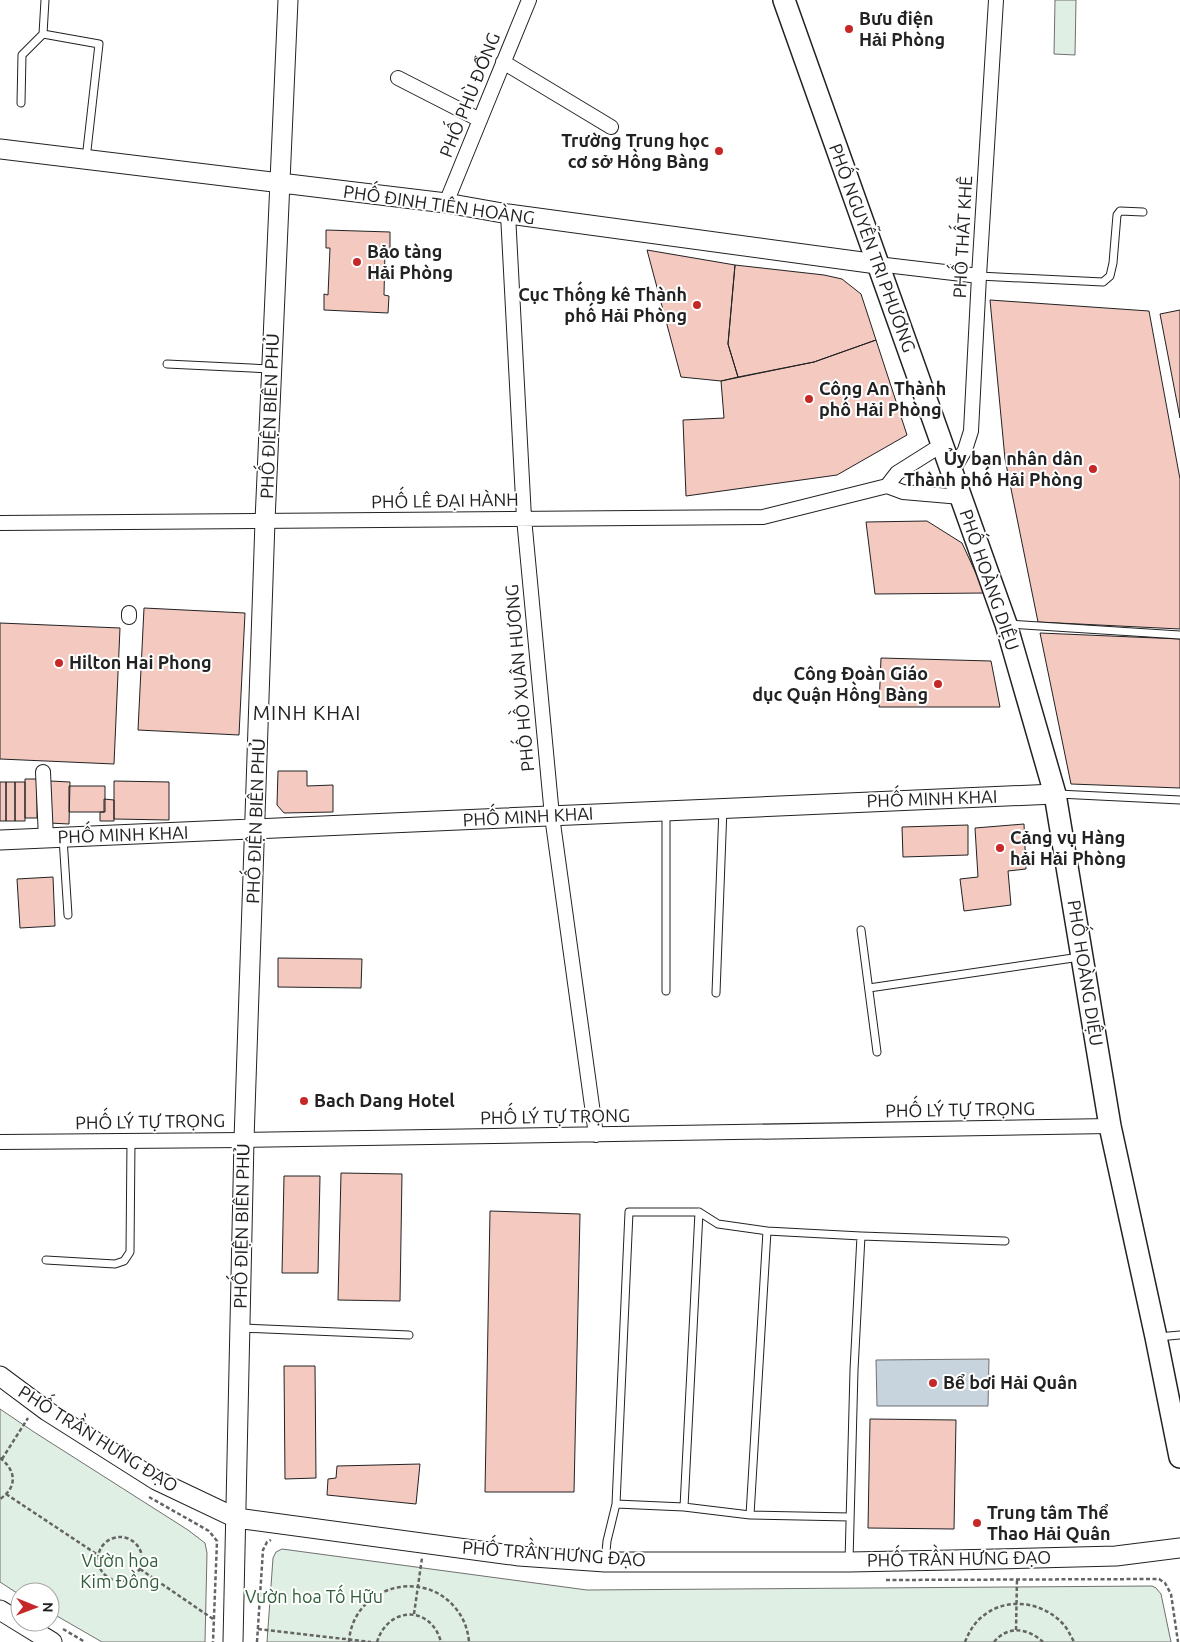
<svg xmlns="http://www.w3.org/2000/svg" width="1180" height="1642" viewBox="0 0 1180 1642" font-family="Ubuntu,sans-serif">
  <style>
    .green { fill: #e0efe3; stroke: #6f6f6f }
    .water { fill: #c7d3dd; stroke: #6f6f6f }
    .building { fill: #f3c9c0; stroke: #222 }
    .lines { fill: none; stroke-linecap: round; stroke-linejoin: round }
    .lane-casing { stroke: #222; stroke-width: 9 }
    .street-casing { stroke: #222; stroke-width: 16 }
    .secondary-casing { stroke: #222; stroke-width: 21 }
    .primary-casing { stroke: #222; stroke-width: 24 }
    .path { stroke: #646464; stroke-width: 2.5; stroke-dasharray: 4 2.5; stroke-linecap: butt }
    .lane { stroke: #fff; stroke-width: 7 }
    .street { stroke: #fff; stroke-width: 14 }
    .secondary { stroke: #fff; stroke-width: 19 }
    .primary { stroke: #fff; stroke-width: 21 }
    .poi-dot { fill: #c62828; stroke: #fff; stroke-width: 2 }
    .labels { text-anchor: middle; stroke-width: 4; stroke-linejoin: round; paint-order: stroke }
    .poi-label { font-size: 18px; font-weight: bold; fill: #222; stroke: #fff; text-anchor: start }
    .street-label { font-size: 18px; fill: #222; stroke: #fff }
    .park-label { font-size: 18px; fill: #2f5e38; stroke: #fff }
    .quarter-label { font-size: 20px; letter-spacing: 1px; fill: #222; stroke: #fff }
  </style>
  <rect width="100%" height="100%" fill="#fff"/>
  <path class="green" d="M1055,0H1076L1075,55L1054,54Z
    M0,1409L34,1432L188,1530L205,1543L207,1553L205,1642H102L50,1612V1592H20V1595L0,1582Z
    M282,1549L587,1590L1152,1586L1156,1588L1161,1594L1171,1642H267L273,1558L276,1552Z"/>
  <path class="water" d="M989,1359L988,1406H877L876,1360Z"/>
  <path class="building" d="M326,230L390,232V251H385L384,295L389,296L388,313L324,310V294L328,295L330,248H326Z
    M647,250L735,265L728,344L738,377L721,381L681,377Z
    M735,265L824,275L842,279L861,294L876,340L814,362L738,377L728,344Z
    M990,300L1149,311L1180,479V629L1038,622L1005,459Z
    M1180,310V418L1160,314Z
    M876,340L907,435L837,475L686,496L683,420L724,418L721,381L814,362Z
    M927,521L962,543L985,593L875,594L866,522Z
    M144,608L245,613L239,735L138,730Z
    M0,623L120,628L114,764L0,759Z
    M1040,633L1180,639V788L1071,784Z
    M881,658L991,661L1000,707H879Z
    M278,771H307V786L333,785V812L284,813L277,805Z
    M25,779H37V818H25Z
    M50,781L70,782L69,824L49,823Z
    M114,781L169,782V820L114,819Z
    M0,782H6V821H0Z
    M6,782H15V821H6Z
    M15,782H25V821H15Z
    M69,786H105V812H69Z
    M104,799L114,800V821H100V812H104Z
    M1024,824L1026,869L1008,871L1011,905L964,911L960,879L978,877L975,828Z
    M968,825V855L903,857L902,827Z
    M53,877L55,926L20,928L17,879Z
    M278,958L362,959L361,988L278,987Z
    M341,1173L402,1174L400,1301L338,1300Z
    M284,1176H320L318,1273H282Z
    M490,1211L580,1214L574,1492H485Z
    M284,1366H315L316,1478L285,1479Z
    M870,1419L956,1420L954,1529L868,1528Z
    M420,1464L416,1504L327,1495L328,1479L336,1478L337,1466Z"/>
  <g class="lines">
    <defs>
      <path id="lane" d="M43,34L99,44L86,159
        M21,103L22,55L43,34L45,0
        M979,276L1103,282L1110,276L1113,263L1117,215L1120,211L1143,212
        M167,364L272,369
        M1009,624L1180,635
        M1058,794L1180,800
        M666,811V991
        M63,838L68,915
        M861,930L877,1052
        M869,988L1080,957
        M716,993L723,808
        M699,1212L718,1224L767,1231L750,1515
        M767,1231L861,1236L1005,1241
        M46,1260L115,1264L124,1261L130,1252L131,1141
        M241,1328L409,1335
        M1158,1337L1180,1335
        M616,1504L684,1507L750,1515L850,1517
        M849,1561L854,1370L861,1236
        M605,1562L607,1541L616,1504L629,1212H699L684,1507"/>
      <path id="street" d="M503,62L611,127
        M398,78L480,120
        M446,203L529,0
        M508,214L524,518L552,816L596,1135
        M877,264L979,276
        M952,472L965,450L971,431L979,276L996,0
        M887,486L897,473L943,444
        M0,523L763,517L887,486L903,492L961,497
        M129,617V613
        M43,772L46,838
        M0,1142L244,1140L1110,1126"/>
      <path id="secondary" d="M0,149L446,203L508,214L877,264
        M0,840L1055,794
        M0,1376L47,1411L156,1480L236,1518L519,1556L605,1562H849L952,1560L1116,1556L1180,1548
        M0,1610L52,1642
        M233,1642L244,1140L265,521L288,0"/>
      <path id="primary" d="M784,0L1006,624L1055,794L1110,1126L1156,1337L1180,1457"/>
    </defs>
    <use href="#lane" class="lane-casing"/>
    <use href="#street" class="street-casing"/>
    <use href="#secondary" class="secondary-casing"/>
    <use href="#primary" class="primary-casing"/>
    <path class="path" d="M0,1458C16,1470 18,1487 0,1499
      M2,1459L28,1418
      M6,1494L98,1555
      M149,1497L209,1531L217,1541L213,1642
      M98 1559a22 22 0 1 1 44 0a22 22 0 1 1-44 0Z
      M140,1569L213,1619
      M886,1580L1159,1579L1165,1583L1171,1594L1178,1642
      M414,1614L422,1558
      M63,1629L85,1642
      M258,1629L371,1642
      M1016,1630L1017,1579
      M257,1642L263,1550L267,1542L271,1540
      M349,1642C352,1587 424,1566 457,1610C464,1619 468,1630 469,1642
      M377,1642C388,1606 431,1605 441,1642
      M965,1642C969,1632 974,1623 983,1616C1007,1596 1044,1602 1064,1625C1068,1630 1071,1636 1074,1642
      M994,1642C1008,1625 1028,1628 1043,1642"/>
    <use href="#lane" class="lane"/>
    <use href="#street" class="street"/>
    <use href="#secondary" class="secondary"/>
    <use href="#primary" class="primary"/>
  </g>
  <g class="poi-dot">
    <circle cx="849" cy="29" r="5"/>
    <circle cx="719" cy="151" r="5"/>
    <circle cx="357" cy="262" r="5"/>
    <circle cx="697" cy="305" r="5"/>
    <circle cx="809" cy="399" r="5"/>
    <circle cx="1093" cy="469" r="5"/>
    <circle cx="59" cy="663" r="5"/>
    <circle cx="938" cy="684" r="5"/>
    <circle cx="1000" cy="848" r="5"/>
    <circle cx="304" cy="1101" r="5"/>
    <circle cx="933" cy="1383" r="5"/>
    <circle cx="977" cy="1523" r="5"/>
  </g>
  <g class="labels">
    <g class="poi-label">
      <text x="859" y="25">Bưu điện<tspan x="859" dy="21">Hải Phòng</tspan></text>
      <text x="709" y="147" text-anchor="end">Trường Trung học<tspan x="709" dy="21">cơ sở Hồng Bàng</tspan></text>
      <text x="367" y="258">Bảo tàng<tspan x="367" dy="21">Hải Phòng</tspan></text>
      <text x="687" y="301" text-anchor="end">Cục Thống kê Thành<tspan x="687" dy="21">phố Hải Phòng</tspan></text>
      <text x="819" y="395">Công An Thành<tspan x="819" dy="21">phố Hải Phòng</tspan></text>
      <text x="1083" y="465" text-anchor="end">Ủy ban nhân dân<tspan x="1083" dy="21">Thành phố Hải Phòng</tspan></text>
      <text x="69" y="669">Hilton Hai Phong</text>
      <text x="928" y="680" text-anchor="end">Công Đoàn Giáo<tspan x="928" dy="21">dục Quận Hồng Bàng</tspan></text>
      <text x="1010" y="844">Cảng vụ Hàng<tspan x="1010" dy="21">hải Hải Phòng</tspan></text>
      <text x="314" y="1107">Bach Dang Hotel</text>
      <text x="943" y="1389">Bể bơi Hải Quân</text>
      <text x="987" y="1519">Trung tâm Thể<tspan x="987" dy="21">Thao Hải Quân</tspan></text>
    </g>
    <g class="street-label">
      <text transform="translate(470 95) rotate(-68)" y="6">PHỐ PHÙ ĐỔNG</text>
      <text transform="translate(439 205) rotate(8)" y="6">PHỐ ĐINH TIÊN HOÀNG</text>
      <text transform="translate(963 237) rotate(-87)" y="6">PHỐ THẤT KHÊ</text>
      <text transform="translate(872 248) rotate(70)" y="6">PHỐ NGUYỄN TRI PHƯƠNG</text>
      <text transform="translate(270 416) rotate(-88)" y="6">PHỐ ĐIỆN BIÊN PHỦ</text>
      <text transform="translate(445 501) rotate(-1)" y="6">PHỐ LÊ ĐẠI HÀNH</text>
      <text transform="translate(989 580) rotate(71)" y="6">PHỐ HOÀNG DIỆU</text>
      <text transform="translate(520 678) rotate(-95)" y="6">PHỐ HỒ XUÂN HƯƠNG</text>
      <text transform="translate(932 799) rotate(-2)" y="6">PHỐ MINH KHAI</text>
      <text transform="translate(528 817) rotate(-3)" y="6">PHỐ MINH KHAI</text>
      <text transform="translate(256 821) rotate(-88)" y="6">PHỐ ĐIỆN BIÊN PHỦ</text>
      <text transform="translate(123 835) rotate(-2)" y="6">PHỐ MINH KHAI</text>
      <text transform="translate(1085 973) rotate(81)" y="6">PHỐ HOÀNG DIỆU</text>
      <text transform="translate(960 1110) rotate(-1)" y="6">PHỐ LÝ TỰ TRỌNG</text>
      <text transform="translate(555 1117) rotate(-1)" y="6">PHỐ LÝ TỰ TRỌNG</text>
      <text transform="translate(150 1122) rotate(-1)" y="6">PHỐ LÝ TỰ TRỌNG</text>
      <text transform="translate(242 1226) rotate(-89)" y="6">PHỐ ĐIỆN BIÊN PHỦ</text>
      <text transform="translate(98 1439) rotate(32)" y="6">PHỐ TRẦN HƯNG ĐẠO</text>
      <text transform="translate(554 1554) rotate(4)" y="6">PHỐ TRẦN HƯNG ĐẠO</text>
      <text transform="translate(959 1559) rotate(-1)" y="6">PHỐ TRẦN HƯNG ĐẠO</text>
    </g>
    <g class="park-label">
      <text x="120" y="1567">Vườn hoa<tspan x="120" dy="21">Kim Đồng</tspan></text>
      <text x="314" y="1603">Vườn hoa Tố Hữu</text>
    </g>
    <g class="quarter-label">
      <text x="307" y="720">MINH KHAI</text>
    </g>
  </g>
  <g transform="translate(35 1607) rotate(91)"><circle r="24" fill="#ffffff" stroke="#a7a7a7"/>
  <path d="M0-4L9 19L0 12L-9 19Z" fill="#c62828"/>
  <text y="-8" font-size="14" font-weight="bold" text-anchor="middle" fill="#222222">N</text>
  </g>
</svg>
